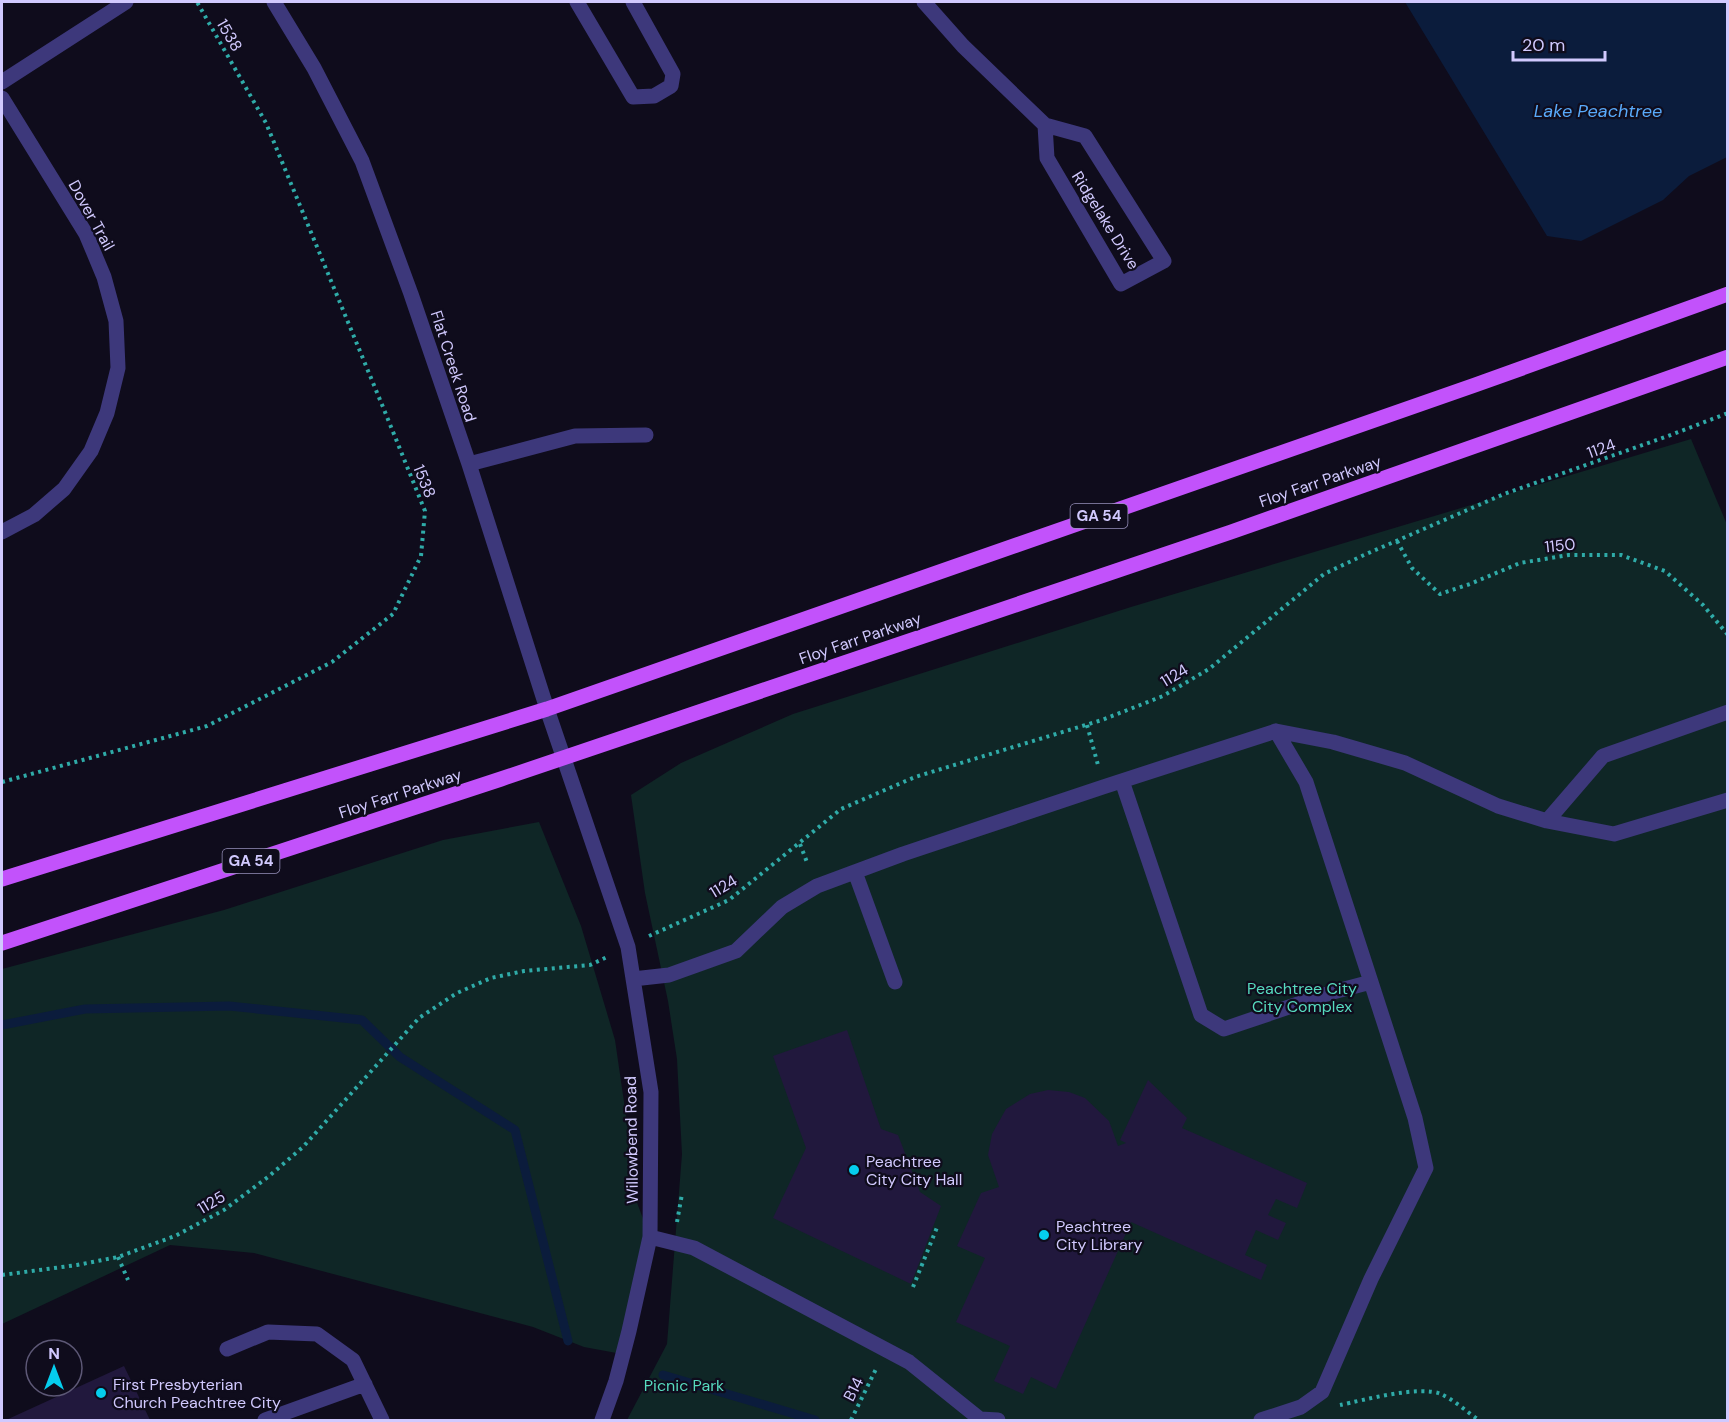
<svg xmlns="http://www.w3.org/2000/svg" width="1729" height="1422" viewBox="0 0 1729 1422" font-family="'DM Sans',sans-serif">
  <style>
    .green { fill: #0f2626 }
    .water { fill: #0b1c3c }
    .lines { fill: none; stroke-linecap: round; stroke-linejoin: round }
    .stream { stroke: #0b1c3c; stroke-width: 9 }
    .building { fill: #21183d }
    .path { stroke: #2faba8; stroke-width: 4; stroke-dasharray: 3 4.5; stroke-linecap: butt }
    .minor { stroke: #3d387b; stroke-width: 15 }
    .major { stroke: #c252fb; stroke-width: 15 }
    .poi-dot { fill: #05cded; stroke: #0f0c1c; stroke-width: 2 }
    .labels { text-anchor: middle; stroke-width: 4.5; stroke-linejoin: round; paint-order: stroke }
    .shield { fill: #0f0c1c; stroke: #9790ba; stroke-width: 1.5 }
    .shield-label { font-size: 15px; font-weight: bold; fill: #d1c9fe }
    .street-label { font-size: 16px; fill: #d1c9fe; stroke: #0f0c1c }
    .park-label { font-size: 16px; fill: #57dbbf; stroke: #0f0c1c }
    .poi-label { font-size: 16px; fill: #d1c9fe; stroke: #0f0c1c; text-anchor: start }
    .water-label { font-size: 18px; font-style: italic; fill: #59aafb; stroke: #0f0c1c }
  </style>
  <rect width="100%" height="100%" fill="#0f0c1c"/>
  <path class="green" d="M1691,439L1728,527L1727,1420H627L667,1344L682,1154L677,1059L668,1001L645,893L631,795L681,763L793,714L1131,607Z
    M539,822L581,926L615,1040L632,1157L628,1179L650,1237L622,1354L584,1347L533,1327L254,1253L170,1245L2,1324V969L224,910L443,840Z"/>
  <path class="water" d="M1405,2H1727V157L1689,176L1663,200L1581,241L1547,236Z"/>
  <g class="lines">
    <path class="stream" d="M2,1025L85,1009L229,1006L362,1020L400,1057L515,1130L568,1341
      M663,1375L815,1420"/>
  </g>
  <path class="building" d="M847,1030L881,1129L898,1135L920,1192L941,1206L911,1284L773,1218L806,1148L773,1056Z
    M1148,1080L1187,1118L1182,1128L1307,1183L1297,1208L1276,1199L1268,1215L1286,1223L1278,1240L1256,1230L1245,1255L1267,1265L1261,1280L1131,1222L1056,1389L1031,1377L1023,1394L994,1381L1010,1346L956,1322L985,1258L957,1246L981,1193L999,1187L988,1155L992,1134L1006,1109L1030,1094L1048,1090L1069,1092L1085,1098L1109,1121L1118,1146L1126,1143L1120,1140Z
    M124,1366L150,1420H6Z"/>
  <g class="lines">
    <path class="path" d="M1397,541L1412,568L1440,594L1470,584L1520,563L1569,555H1621L1665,571L1703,605L1728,635
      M1087,725L1098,765
      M2,782L207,726L332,662L393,614L421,556L425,511L385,412L266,123L197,2
      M800,844L808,865
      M649,936L729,900L841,809L915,777L1102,720L1163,696L1209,669L1324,574L1364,555L1504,494L1668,436L1728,413
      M677,1222L682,1194
      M118,1257L128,1280
      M2,1275L77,1265L118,1257L175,1236L224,1210L268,1177L303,1147L419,1018L457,993L491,978L524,971L590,965L607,957
      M913,1287L938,1225
      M1340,1405C1364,1400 1419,1385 1441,1394C1454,1400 1467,1412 1479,1420
      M851,1420L876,1369"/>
    <path class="minor" d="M274,2L314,68L362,161L411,294L469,464L547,709L628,947L651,1092L650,1237L629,1331L616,1381L602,1420
      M577,2L633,97L654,96L671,86L673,74L633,2
      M924,2L963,46L1045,125L1085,136L1164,261L1121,284L1047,158L1045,125
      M2,82L126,2
      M2,98L86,234L104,277L116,321L118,368L107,413L91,451L64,489L34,515L2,532
      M469,464L575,436L646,435
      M1122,781L1201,1015L1224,1029L1333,992L1371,982L1306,782L1276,731
      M1547,821L1603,756L1728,712
      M855,872L895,982
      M633,979L669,975L736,951L782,907L817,886L903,854L1103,787L1276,731L1333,742L1405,763L1498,806L1547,821L1614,834L1728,800
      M650,1237L694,1248L909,1362L980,1419L998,1420
      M227,1349L268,1332L317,1334L353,1360L382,1420
      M265,1420L365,1384
      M1261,1420L1301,1407L1322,1392L1371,1279L1426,1168L1415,1118L1371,982"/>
    <path class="major" d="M2,879L547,709L1475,385L1728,294
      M2,943L501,779L1231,532L1728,357"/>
  </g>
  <g class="poi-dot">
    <circle cx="854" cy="1170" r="6"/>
    <circle cx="1044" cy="1235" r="6"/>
    <circle cx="101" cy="1393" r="6"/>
  </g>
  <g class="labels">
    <g class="shield">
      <rect x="1070.5" y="504" width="57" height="24" rx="4.5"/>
      <rect x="222.5" y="849" width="57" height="24" rx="4.5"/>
    </g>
    <g class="shield-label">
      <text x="1099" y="521">GA 54</text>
      <text x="251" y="866">GA 54</text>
    </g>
    <g class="street-label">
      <text transform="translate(230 35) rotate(60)" y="6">1538</text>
      <text transform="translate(92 215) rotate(61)" y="6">Dover Trail</text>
      <text transform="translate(1106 220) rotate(58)" y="6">Ridgelake Drive</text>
      <text transform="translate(454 366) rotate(72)" y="6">Flat Creek Road</text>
      <text transform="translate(1601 448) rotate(-20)" y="6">1124</text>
      <text transform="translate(425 481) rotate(68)" y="6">1538</text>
      <text transform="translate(1320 481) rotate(-19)" y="6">Floy Farr Parkway</text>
      <text transform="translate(1560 545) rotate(-6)" y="6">1150</text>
      <text transform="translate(860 638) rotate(-19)" y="6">Floy Farr Parkway</text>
      <text transform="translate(1174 675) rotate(-31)" y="6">1124</text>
      <text transform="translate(400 793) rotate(-18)" y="6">Floy Farr Parkway</text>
      <text transform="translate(723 886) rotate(-31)" y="6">1124</text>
      <text transform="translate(631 1140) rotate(-91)" y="6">Willowbend Road</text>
      <text transform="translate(211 1202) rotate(-31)" y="6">1125</text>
      <text transform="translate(853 1389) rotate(-63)" y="6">B14</text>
    </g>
    <g class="park-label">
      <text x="1302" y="994">Peachtree City<tspan x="1302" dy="18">City Complex</tspan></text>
      <text x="684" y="1391">Picnic Park</text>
    </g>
    <g class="poi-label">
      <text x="866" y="1167">Peachtree<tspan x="866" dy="18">City City Hall</tspan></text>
      <text x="1056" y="1232">Peachtree<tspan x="1056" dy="18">City Library</tspan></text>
      <text x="113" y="1390">First Presbyterian<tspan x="113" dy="18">Church Peachtree City</tspan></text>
    </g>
    <g class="water-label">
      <text x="1598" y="117">Lake Peachtree</text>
    </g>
  </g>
  <rect width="1729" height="1422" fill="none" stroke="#d1c9fe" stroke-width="6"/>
  <g transform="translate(54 1368)"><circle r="28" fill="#0f0c1c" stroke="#5d5876" stroke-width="1.5"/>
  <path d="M0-4.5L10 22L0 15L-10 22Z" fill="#05cded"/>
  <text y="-9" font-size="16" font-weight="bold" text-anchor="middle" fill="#d1c9fe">N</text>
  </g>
  <path d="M1513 51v9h92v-9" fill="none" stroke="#d1c9fe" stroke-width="3"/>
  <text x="1522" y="51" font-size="18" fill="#d1c9fe" stroke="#0f0c1c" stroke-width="4.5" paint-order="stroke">20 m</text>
</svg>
